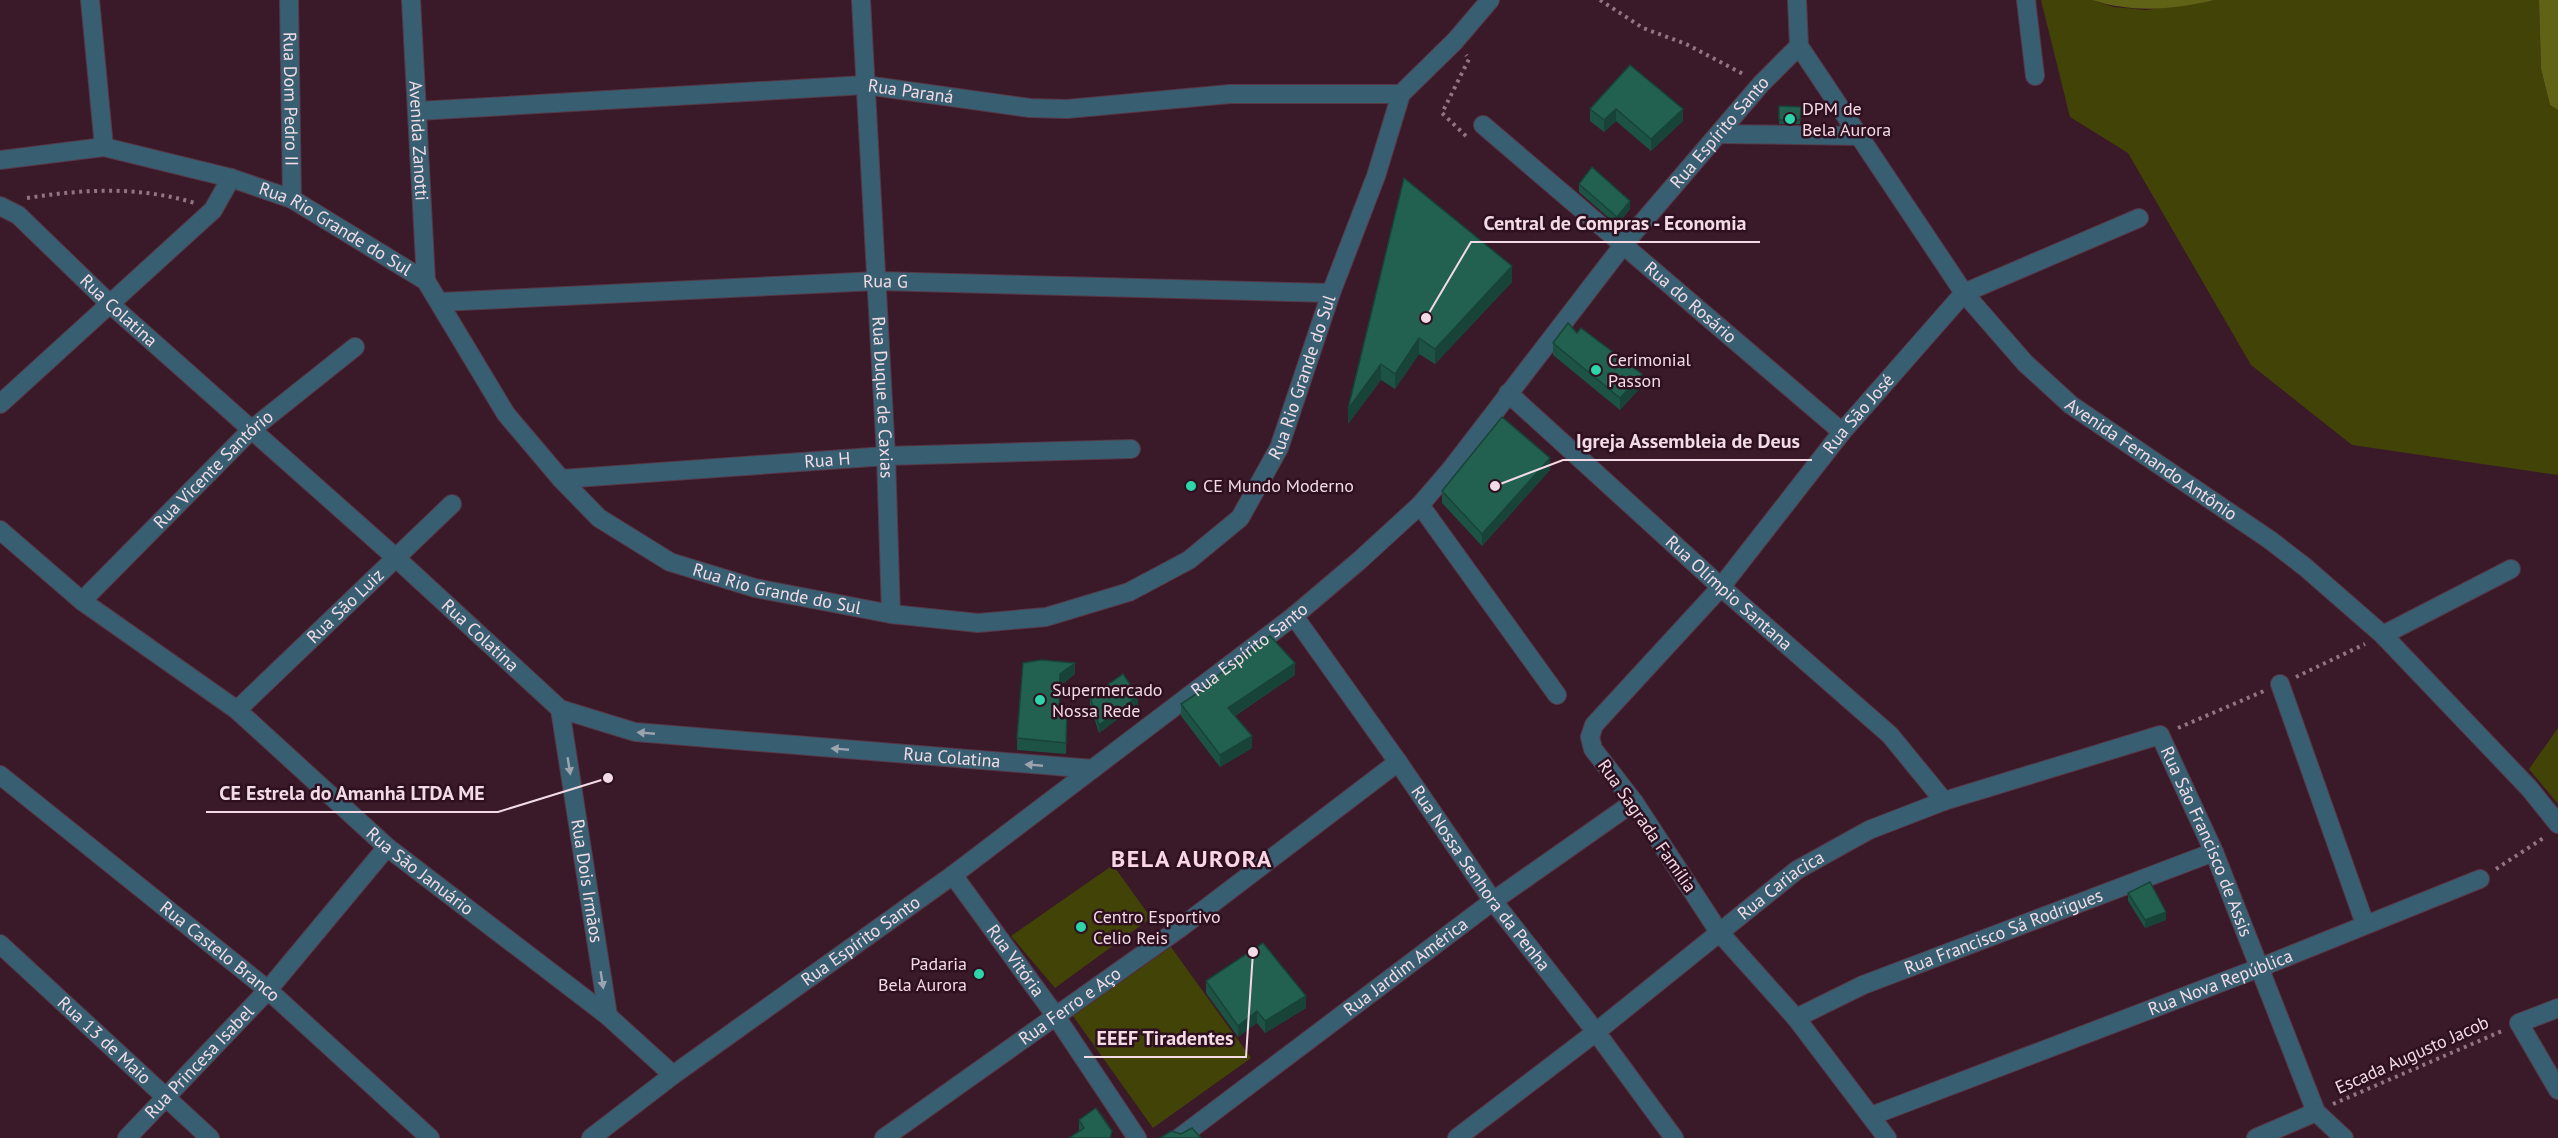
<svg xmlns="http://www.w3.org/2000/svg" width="2558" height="1138" viewBox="0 0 2558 1138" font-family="'PT Sans',sans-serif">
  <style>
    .green { fill: #424307 }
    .forest { fill: #606216 }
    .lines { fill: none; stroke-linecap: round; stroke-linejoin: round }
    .minor-casing { stroke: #573847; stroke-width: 20 }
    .path { stroke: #917581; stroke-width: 4; stroke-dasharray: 3 4.5; stroke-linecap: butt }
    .minor { stroke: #375e71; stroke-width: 18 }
    .wall { fill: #1d5344 }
    .shaded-wall { fill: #184437 }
    .building { fill: #22614f; stroke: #184437; stroke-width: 1.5 }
    .oneway { fill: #9ea3b0 }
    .poi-dot { fill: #2dd5ab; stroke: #2f1020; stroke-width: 2 }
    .labels { text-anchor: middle; stroke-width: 5; stroke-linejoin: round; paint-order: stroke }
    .street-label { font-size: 18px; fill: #f2dbe4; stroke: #2f1020 }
    .poi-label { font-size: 18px; fill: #f2dbe4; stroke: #2f1020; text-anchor: start }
    .district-label { font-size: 24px; font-weight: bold; letter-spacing: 1.5px; fill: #fad5e5; stroke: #2f1020 }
    .leader { fill: none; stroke: #f2dbe4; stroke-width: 2 }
    .callout-dot { fill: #f2dbe4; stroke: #2f1020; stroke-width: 2 }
    .callout-label { font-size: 20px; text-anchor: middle; font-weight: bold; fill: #f2dbe4; stroke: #2f1020; stroke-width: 5; stroke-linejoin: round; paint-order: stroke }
  </style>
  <rect width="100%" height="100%" fill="#3a1929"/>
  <path class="green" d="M2041,0H2092L2114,7L2146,10L2214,0H2539L2541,69L2550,105L2558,110V475L2352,445L2251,365L2128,153L2070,117Z
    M2558,728V804L2529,769Z
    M1113,865L1151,918L1055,988L1011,936Z
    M1171,947L1251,1058L1153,1128L1073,1016Z"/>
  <path class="forest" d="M2092,0H2214C2173,10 2132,13 2092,0Z
    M2539,0H2558V110L2550,105L2541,69Z"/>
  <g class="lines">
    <defs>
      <g id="minor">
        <path d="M90,0L104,147"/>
        <path id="s1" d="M289,0L292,199"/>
        <path id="s2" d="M411,0L426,281"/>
        <path id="s3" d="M861,0L886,456L891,614"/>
        <path d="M1797,0L1799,46"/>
        <path d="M2026,0L2035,76"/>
        <path id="s4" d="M1799,46L1964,293L2025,363L2071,405L2270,540L2305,567L2383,635L2529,788L2558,824"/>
        <path id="s5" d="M418,111L865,85L1030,108L1067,109L1230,94H1401"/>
        <path id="s6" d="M1483,125L1842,432"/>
        <path d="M1719,134L1859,136"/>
        <path id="s7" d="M0,160L104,147L231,178L292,199L426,281L506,414L561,479L599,518L670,562L755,588L891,614L978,623L1046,617L1129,592L1189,560L1240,518L1279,448L1331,293L1376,176L1401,94L1455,41L1490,0"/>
        <path id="s8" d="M0,206L18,215L109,303L395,557L560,709L635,732L1093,769"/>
        <path id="s9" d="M440,302L877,281L1331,293"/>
        <path id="s10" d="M1508,393L1721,587L1890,735L1944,801"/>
        <path d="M0,404L213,210L231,178"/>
        <path id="s11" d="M561,479L886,456L1131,449"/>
        <path d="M1420,505L1557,695"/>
        <path id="s12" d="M0,530L82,601L237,710L387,847L608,1016L673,1075"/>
        <path id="s13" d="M82,601L251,430L355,347"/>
        <path id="s14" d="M1294,616L1398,762L1493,901L1596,1032L1674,1138"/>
        <path d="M2383,635L2511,569"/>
        <path d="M2280,684L2365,924"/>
        <path id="s15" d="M560,709L608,1016"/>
        <path id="s16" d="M237,710L452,504"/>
        <path id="s17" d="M0,775L268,990L430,1138"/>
        <path id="s18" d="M953,875L1055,1015L1137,1138"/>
        <path id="s19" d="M0,944L210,1138"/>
        <path d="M2558,1008L2519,1023L2558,1090"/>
        <path id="s20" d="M1796,1018L1863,985L2214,852"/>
        <path id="s21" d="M1871,1116L2259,968L2480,879"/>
        <path id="s22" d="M127,1138L268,990L387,847"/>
        <path id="s23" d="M591,1138L673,1075L953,875L1294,616L1360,560L1420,505L1451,469L1624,244L1761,84L1799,46"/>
        <path id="s24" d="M884,1138L1180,928L1398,762"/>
        <path id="s25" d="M1179,1138L1493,901L1634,802"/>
        <path id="s26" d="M1457,1138L1596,1032L1797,870L1869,830L1944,801L2160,735L2214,852L2316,1112L2344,1138"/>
        <path id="s27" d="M1887,1138L1796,1018L1719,932L1634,802L1593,749L1590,737L1594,725L1721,587L1842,432L1964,293L2139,218"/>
        <path d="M2256,1138L2316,1112"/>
      </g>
    </defs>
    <use href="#minor" class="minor-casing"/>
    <path class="path" d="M1600,0L1643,28L1686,44L1745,75
      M1466,136L1442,113L1469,59L1466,55
      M27,198C85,189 138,186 195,203
      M2296,677L2365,644
      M2178,728L2264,691
      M2496,869L2545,837
      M2333,1104L2502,1031"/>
    <use href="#minor" class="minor"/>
  </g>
  <path class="wall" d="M1630,65L1683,121L1651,151L1616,121L1604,132L1590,121V109Z
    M1779,106L1801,107L1800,124H1779Z
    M1404,178L1512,282L1435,364L1419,354L1395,389L1381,380L1348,424Z
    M1579,184L1630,209L1617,225L1579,192Z
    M1577,333L1642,386L1620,410L1553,355V343Z
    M1550,470L1482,546L1442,503V491Z
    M1023,663L1075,674L1060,686V714L1067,721L1066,754L1017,750V738Z
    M1295,675L1235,716L1252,748L1220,767L1181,716V704L1208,686V683Z
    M1090,697L1138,704L1099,733L1090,705Z
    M2128,893L2166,920L2145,928L2128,901Z
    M1206,981L1306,1008L1265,1033L1257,1023L1238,1037L1206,993Z
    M1079,1120L1112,1138L1079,1131Z"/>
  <path class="shaded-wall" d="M1616,109V121L1604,132V120Z
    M1683,109V121L1651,151V139Z
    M1630,201V209L1617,225V217Z
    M1512,266V282L1435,364V349Z
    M1419,338V354L1395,389V374Z
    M1381,364V380L1348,424V409Z
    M1642,374V386L1620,410V398Z
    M1550,458V470L1482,546V534Z
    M1075,663V674L1060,686V674Z
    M1295,663V675L1228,720V708Z
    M1138,696V704L1099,733V725Z
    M1252,736V748L1220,767V755Z
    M2166,912V920L2145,928V920Z
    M1306,996V1008L1265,1033V1021Z
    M1257,1011V1023L1238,1037V1026Z"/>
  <path class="building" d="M1630,65L1683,109L1651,139L1616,109L1604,120L1590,109Z
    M1779,106L1801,107L1800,120H1779Z
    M1592,167L1630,201L1617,217L1579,184Z
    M1404,178L1512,266L1435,349L1419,338L1395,374L1381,364L1348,409Z
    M1568,323L1577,333L1581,328L1642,374L1620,398L1553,343Z
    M1502,417L1550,458L1482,534L1442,491Z
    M1270,636L1295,663L1228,708L1252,736L1220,755L1181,704L1210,685L1208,683Z
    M1041,660L1075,663L1060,674L1059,714L1067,709L1066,743L1017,738L1023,663Z
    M1123,674L1138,696L1099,725L1090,697Z
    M2150,882L2166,912L2145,920L2128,893Z
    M1263,943L1306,996L1265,1021L1257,1011L1238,1026L1206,981Z
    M1096,1108L1112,1131L1110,1138H1069L1084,1128L1079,1120Z
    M1192,1128L1201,1138H1160L1171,1131L1181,1134Z"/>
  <defs><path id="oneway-solid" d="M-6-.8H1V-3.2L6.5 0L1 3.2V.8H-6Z" transform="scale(1.5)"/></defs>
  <g class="oneway">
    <use href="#oneway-solid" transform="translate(646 733) rotate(-175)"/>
    <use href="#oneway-solid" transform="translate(840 749) rotate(-175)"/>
    <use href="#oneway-solid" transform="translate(1034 765) rotate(-175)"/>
    <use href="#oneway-solid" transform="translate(569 766) rotate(81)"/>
    <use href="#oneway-solid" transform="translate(602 980) rotate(81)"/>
  </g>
  <g class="poi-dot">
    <circle cx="1790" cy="119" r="6"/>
    <circle cx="1596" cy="370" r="6"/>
    <circle cx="1191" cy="486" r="6"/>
    <circle cx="1040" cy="700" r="6"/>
    <circle cx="1081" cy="927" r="6"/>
    <circle cx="979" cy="974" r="6"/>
  </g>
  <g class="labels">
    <g class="street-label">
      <text dy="6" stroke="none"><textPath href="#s5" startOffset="494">Rua Paraná</textPath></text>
      <text dy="6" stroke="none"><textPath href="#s1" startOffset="99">Rua Dom Pedro II</textPath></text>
      <text dy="6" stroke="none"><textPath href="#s23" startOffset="1522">Rua Espírito Santo</textPath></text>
      <text dy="6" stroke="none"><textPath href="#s2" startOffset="141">Avenida Zanotti</textPath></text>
      <text dy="6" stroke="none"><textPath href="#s7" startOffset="352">Rua Rio Grande do Sul</textPath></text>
      <text dy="6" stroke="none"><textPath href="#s9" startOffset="446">Rua G</textPath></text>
      <text dy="6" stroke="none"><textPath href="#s6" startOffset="273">Rua do Rosário</textPath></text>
      <text dy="6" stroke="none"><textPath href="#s8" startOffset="159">Rua Colatina</textPath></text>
      <text dy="6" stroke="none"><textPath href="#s7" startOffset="1594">Rua Rio Grande do Sul</textPath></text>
      <text dy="6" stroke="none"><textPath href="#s3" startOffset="398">Rua Duque de Caxias</textPath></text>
      <text dy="6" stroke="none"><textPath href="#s27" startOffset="922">Rua São José</textPath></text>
      <text dy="6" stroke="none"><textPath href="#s4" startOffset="549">Avenida Fernando Antônio</textPath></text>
      <text dy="6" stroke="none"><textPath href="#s11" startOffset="267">Rua H</textPath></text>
      <text dy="6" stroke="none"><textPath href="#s13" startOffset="186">Rua Vicente Santório</textPath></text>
      <text dy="6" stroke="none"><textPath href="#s7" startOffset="946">Rua Rio Grande do Sul</textPath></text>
      <text dy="6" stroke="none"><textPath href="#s10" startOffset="298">Rua Olímpio Santana</textPath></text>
      <text dy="6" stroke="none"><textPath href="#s16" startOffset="150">Rua São Luiz</textPath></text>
      <text dy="6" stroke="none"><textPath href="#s8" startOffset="645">Rua Colatina</textPath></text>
      <text dy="6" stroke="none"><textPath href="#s23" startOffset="820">Rua Espírito Santo</textPath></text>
      <text dy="6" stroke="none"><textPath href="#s8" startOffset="1150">Rua Colatina</textPath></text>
      <text transform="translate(1647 826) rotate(55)" y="6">Rua Sagrada Família</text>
      <text dy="6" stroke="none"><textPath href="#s26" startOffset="938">Rua São Francisco de Assis</textPath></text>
      <text dy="6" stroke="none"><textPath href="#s12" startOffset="542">Rua São Januário</textPath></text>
      <text dy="6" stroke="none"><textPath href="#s14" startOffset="322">Rua Nossa Senhora da Penha</textPath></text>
      <text dy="6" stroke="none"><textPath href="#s15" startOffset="174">Rua Dois Irmãos</textPath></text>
      <text dy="6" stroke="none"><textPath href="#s26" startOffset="411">Rua Cariacica</textPath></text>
      <text dy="6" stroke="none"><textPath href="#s20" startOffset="225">Rua Francisco Sá Rodrigues</textPath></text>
      <text dy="6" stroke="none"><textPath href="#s23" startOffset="334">Rua Espírito Santo</textPath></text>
      <text dy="6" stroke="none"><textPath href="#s17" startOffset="282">Rua Castelo Branco</textPath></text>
      <text dy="6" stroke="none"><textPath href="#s18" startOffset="106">Rua Vitória</textPath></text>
      <text dy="6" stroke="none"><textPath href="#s25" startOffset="284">Rua Jardim América</textPath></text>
      <text dy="6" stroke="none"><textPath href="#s21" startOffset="374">Rua Nova República</textPath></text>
      <text dy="6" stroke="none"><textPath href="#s24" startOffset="228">Rua Ferro e Aço</textPath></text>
      <text dy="6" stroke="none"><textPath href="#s19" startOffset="142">Rua 13 de Maio</textPath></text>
      <text transform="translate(2412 1055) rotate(-24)" y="6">Escada Augusto Jacob</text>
      <text dy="6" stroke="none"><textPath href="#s22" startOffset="105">Rua Princesa Isabel</textPath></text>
    </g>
    <g class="poi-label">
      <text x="1802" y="115">DPM de<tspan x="1802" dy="21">Bela Aurora</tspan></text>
      <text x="1608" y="366">Cerimonial<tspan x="1608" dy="21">Passon</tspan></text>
      <text x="1203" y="492">CE Mundo Moderno</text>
      <text x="1052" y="696">Supermercado<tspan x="1052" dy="21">Nossa Rede</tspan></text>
      <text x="1093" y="923">Centro Esportivo<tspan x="1093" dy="21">Celio Reis</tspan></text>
      <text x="967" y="970" text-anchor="end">Padaria<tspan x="967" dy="21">Bela Aurora</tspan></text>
    </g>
    <g class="district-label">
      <text x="1192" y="867">BELA AURORA</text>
    </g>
  </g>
  <path class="leader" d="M1426 318L1471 242H1760M1495 486L1563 460H1812M608 778L498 812H206M1253 952L1246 1057H1084"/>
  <g class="callout-dot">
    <circle cx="1426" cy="318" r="6"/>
    <circle cx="1495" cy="486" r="6"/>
    <circle cx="608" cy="778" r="6"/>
    <circle cx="1253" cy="952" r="6"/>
  </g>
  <g class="callout-label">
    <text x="1615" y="230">Central de Compras - Economia</text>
    <text x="1688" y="448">Igreja Assembleia de Deus</text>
    <text x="352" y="800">CE Estrela do Amanhã LTDA ME</text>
    <text x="1165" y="1045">EEEF Tiradentes</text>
  </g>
</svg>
